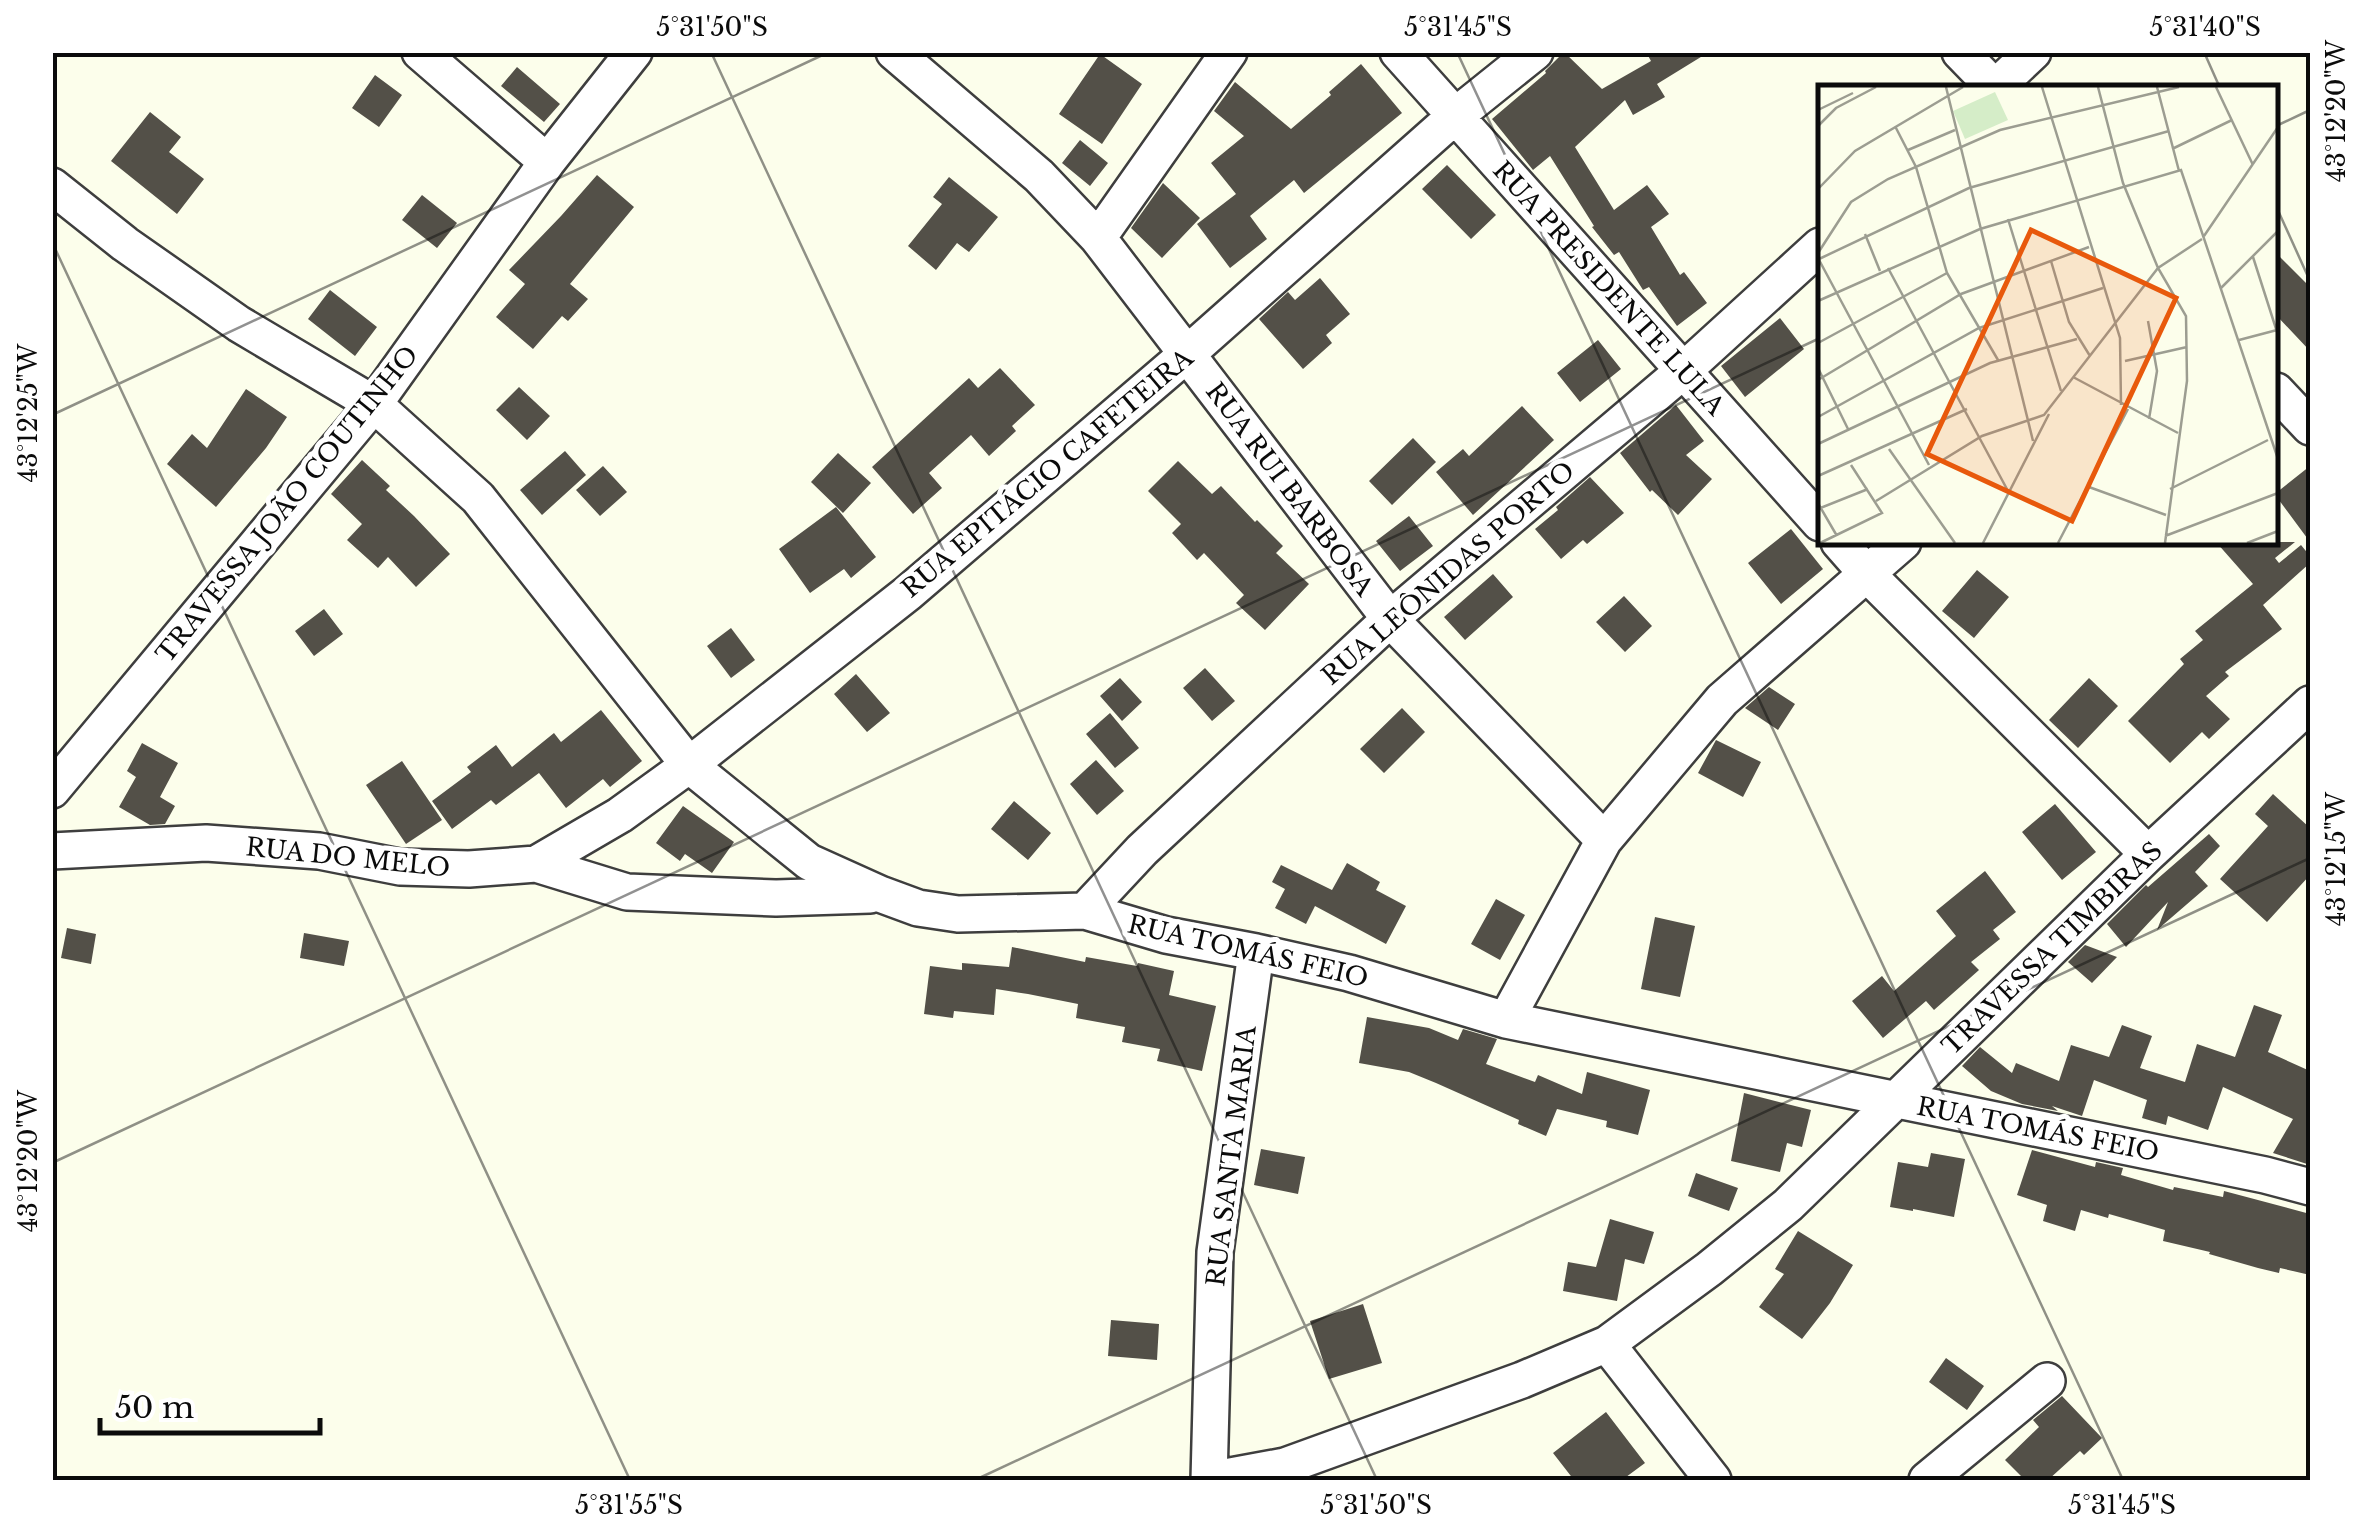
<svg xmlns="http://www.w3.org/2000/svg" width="2363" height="1533" viewBox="0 0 2363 1533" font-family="'Libre Baskerville',serif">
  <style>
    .building { fill: #535048 }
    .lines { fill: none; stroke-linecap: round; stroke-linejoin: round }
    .minor-casing { stroke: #3e3e3e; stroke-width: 40 }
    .minor { stroke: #fff; stroke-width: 35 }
    .ticks { fill: none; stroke: #0b0b0b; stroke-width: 2.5; stroke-opacity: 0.45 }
    .labels { text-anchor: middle; stroke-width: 10; stroke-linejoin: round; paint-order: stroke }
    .street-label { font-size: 25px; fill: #0b0b0b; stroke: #fff }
    .inset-road { fill: none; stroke: #9c9d91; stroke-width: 2.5 }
    .view { fill: #e8590c; fill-opacity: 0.15; stroke: #e8590c; stroke-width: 5 }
    .inset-edge { fill: none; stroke: #0b0b0b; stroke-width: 5 }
    .neatline { fill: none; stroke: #0b0b0b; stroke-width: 4 }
    .ticks-label { font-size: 25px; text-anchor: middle; fill: #0b0b0b }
  </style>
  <rect width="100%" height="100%" fill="#fcfeeb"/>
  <path class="building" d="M1564,52L1602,89L1651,61L1646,52H1709L1657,84L1665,97L1633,115L1625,100L1575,147L1614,210L1647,185L1669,214L1651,227L1680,275L1684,272L1707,303L1677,326L1649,287L1643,290L1619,252L1614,255L1592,227L1594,226L1550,156L1533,170L1492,119L1546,73L1545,71Z
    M1100,54L1142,84L1102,144L1059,114Z
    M1361,64L1402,113L1304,193L1294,180L1250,216L1267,239L1230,268L1197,224L1236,194L1211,163L1244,136L1214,111L1235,82L1291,129L1331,95L1329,92Z
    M517,67L560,104L544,122L501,86Z
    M375,75L402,95L379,127L352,108Z
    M150,112L181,137L169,152L204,179L177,214L111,161Z
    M1080,140L1108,163L1090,186L1062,163Z
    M1447,165L1496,215L1471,239L1422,189Z
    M597,175L634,207L570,284L588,299L568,321L562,316L533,349L496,317L525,284L509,270L561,216Z
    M949,177L998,217L969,252L957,243L936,270L908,246L942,204L933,197Z
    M1163,183L1200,218L1162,258L1131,228Z
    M422,195L457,223L437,248L402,220Z
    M2276,253L2310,287V351L2276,315Z
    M1320,278L1350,314L1326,335L1332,343L1303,369L1259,319L1288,292L1295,300Z
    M330,290L377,327L355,356L308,319Z
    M1780,318L1804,349L1745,397L1721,366Z
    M1598,340L1621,369L1580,402L1557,373Z
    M1000,368L1035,405L1012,426L1016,431L989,456L971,435L929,473L942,488L913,514L872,467L969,378L978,388Z
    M519,387L550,416L527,440L496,410Z
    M246,389L287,417L266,448L216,507L167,464L192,434L207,448Z
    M1676,405L1704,441L1686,455L1712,479L1678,515L1652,490L1650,492L1620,453Z
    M1522,406L1554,440L1473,515L1436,472L1463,449L1469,456Z
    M1413,438L1436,462L1392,505L1369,481Z
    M565,451L586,475L542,515L520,490Z
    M838,453L871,483L843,513L811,482Z
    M362,460L390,486L386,490L414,516L450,554L416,587L388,557L378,568L347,540L362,524L331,494Z
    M1178,461L1212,494L1221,486L1255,522L1257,520L1283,546L1276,553L1309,584L1265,630L1236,603L1244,595L1204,553L1197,560L1172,533L1181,524L1148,491Z
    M603,466L627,492L600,516L576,490Z
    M2310,466V542L2276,496V493Z
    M1590,477L1624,513L1587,544L1583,540L1561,559L1535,529L1558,510L1556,507Z
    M836,507L876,557L851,578L844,569L810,593L779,549Z
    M1409,516L1433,546L1400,571L1376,541Z
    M1791,529L1823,569L1781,604L1748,563Z
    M2216,542H2295L2275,558L2279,563L2301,545L2310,556V563L2263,605L2282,629L2225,672L2229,676L2206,696L2230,719L2209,739L2202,732L2170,763L2128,721L2184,664L2180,659L2203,640L2195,631L2253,584Z
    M1977,570L2009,597L1974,638L1942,611Z
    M1493,574L1513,597L1465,640L1444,617Z
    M1624,596L1652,626L1625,652L1596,622Z
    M324,609L343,634L314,656L295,631Z
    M731,628L755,660L731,678L707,646Z
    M1205,668L1235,701L1212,721L1183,688Z
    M856,674L890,713L867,732L834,694Z
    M1120,678L1142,702L1122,721L1100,696Z
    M2089,678L2118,706L2078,748L2049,720Z
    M1769,687L1795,704L1778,730L1745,708Z
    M1402,708L1425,732L1384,773L1360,749Z
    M601,710L642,761L610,787L603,779L566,808L539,773L496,805L491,800L452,829L432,801L471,772L467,767L496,745L512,767L554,733L561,742Z
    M1110,713L1139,748L1115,768L1086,734Z
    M1716,740L1761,762L1743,797L1698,773Z
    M142,743L178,763L160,797L175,806L165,824L150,825L119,807L136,777L127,771Z
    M1096,760L1124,791L1097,815L1070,784Z
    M402,761L442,820L406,844L366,785Z
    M2273,794L2310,828V875L2267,922L2220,879L2268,826L2255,814Z
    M1014,801L1051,833L1028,860L991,829Z
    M2055,804L2096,852L2062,880L2022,832Z
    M683,806L734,842L712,873L685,854L680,861L656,843Z
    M2209,834L2220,846L2195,872L2208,886L2157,930L2168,902L2126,947L2107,924L2146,885L2148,887Z
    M1347,863L1380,882L1376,890L1406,906L1386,944L1315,906L1306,924L1275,908L1285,889L1272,882L1281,865L1332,890Z
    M1985,871L2016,912L1993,930L2000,939L1971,962L1979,970L1934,1010L1926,1001L1883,1038L1852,1001L1882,976L1894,991L1956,936L1936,911Z
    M1496,899L1525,915L1500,960L1471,944Z
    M1655,917L1695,926L1680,997L1641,989Z
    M67,928L96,934L91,964L61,958Z
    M304,933L349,941L344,966L300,958Z
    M2085,945L2117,957L2092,983L2068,962Z
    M1012,947L1085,962L1086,957L1137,966L1138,963L1174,971L1169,995L1216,1006L1202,1071L1157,1061L1160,1049L1122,1042L1125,1027L1076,1018L1078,1004L1028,994L996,989L994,1015L954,1011L953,1018L924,1014L930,966L962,970V963L1009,967Z
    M2254,1005L2282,1015L2268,1052L2310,1071V1157L2307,1164L2273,1153L2293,1119L2223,1087L2208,1130L2168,1116L2166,1125L2142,1118L2147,1100L2094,1080L2082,1116L2052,1106L2058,1111L2022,1104L1991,1091L1962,1066L1980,1047L2012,1073L2016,1063L2059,1081L2071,1045L2109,1057L2122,1025L2152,1036L2140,1068L2185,1082L2197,1044L2235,1057Z
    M1367,1017L1429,1028L1458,1040L1463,1029L1497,1039L1486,1064L1535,1082L1538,1075L1582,1094L1587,1072L1650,1090L1638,1135L1606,1127L1607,1121L1557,1109L1546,1136L1518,1124L1519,1120L1436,1083L1409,1072L1359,1063Z
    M1744,1093L1811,1110L1802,1147L1787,1143L1780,1172L1731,1161Z
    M1261,1149L1305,1157L1298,1194L1254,1185Z
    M2032,1150L2095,1167L2096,1162L2123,1168L2121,1175L2173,1190L2174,1187L2223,1197L2224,1191L2310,1214V1275L2280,1268L2279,1273L2258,1268L2209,1254L2210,1252L2163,1241L2165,1230L2109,1214L2108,1218L2081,1210L2075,1231L2043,1221L2047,1205L2017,1195Z
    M1931,1153L1965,1159L1954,1217L1913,1209V1211L1890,1207L1898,1162L1928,1167Z
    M1696,1173L1738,1188L1729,1211L1688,1196Z
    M1610,1219L1654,1232L1644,1264L1625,1259L1617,1301L1563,1291L1568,1262L1596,1267Z
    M1798,1231L1853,1265L1830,1303L1802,1339L1759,1307L1784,1274L1775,1269Z
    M1363,1304L1382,1363L1329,1379L1310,1321Z
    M1111,1320L1159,1324L1157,1360L1108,1356Z
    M1946,1358L1984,1386L1967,1410L1929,1382Z
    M2062,1396L2102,1438L2084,1455L2080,1451L2048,1480H2025L2005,1460L2039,1427L2033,1420Z
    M1606,1412L1645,1463L1622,1480H1574L1553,1453Z"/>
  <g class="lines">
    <defs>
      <path id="minor" d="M420,52L547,162
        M894,52L1039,176L1098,238L1390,619L1604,840
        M1398,52L1820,523
        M1960,52L1995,88
        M1995,88L2033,52
        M52,186L125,244L239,324L374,404L478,498L689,765L809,862L880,894L918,908L958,914L1085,911L1166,935L1256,952L1349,973L1506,1020L2265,1175L2310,1187
        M1098,238L1229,52
        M2276,391L2310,427
        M1839,542L1868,575L2148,854
        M52,790L374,404L547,162L634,52
        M52,851L206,843L319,851L400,867L469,869L536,864L627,892L776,898L870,895
        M536,864L620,815L689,765L908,593L1187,354L1454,117L1535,52
        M1085,911L1142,850L1390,619L1683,371L1820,246
        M1256,952L1215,1252L1209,1480L1285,1466L1522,1380L1607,1344L1709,1269L1788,1205L2148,854L2310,704
        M1506,1020L1604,840L1722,700L1903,542
        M1607,1344L1713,1480
        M1927,1480L2047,1381"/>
    </defs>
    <use href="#minor" class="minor-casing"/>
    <use href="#minor" class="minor"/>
  </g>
  <path class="ticks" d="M711,52L1377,1480M1457,52L2123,1480M2204,52L2220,88M2276,126L2310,110M2276,206L2310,281M52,242L630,1480M52,415L829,52M52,1163L1820,338M975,1480L2310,858"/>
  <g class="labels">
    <g class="street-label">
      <text transform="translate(1609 288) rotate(48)" y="9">RUA PRESIDENTE LULA</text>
      <text transform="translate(1047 473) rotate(-40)" y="9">RUA EPITÁCIO CAFETEIRA</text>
      <text transform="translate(1290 489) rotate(53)" y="9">RUA RUI BARBOSA</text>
      <text transform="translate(287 504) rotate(-51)" y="9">TRAVESSA JOÃO COUTINHO</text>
      <text transform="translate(1448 573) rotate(-41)" y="9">RUA LEÔNIDAS PORTO</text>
      <text transform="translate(348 857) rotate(6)" y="9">RUA DO MELO</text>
      <text transform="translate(2052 948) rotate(-44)" y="9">TRAVESSA TIMBIRAS</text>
      <text transform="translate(1248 951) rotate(13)" y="9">RUA TOMÁS FEIO</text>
      <text transform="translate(2038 1129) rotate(11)" y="9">RUA TOMÁS FEIO</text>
      <text transform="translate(1231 1156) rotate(-83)" y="9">RUA SANTA MARIA</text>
    </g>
  </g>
  <g transform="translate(1818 85)">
    <rect width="460" height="460" fill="#fcfeeb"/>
    <path d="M177,7L190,35L147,54L135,26Z" fill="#d5edc8"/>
    <path class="inset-road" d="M128,2L215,356M224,2L302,253L303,320M280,2L305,98L340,183L368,231L369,296L347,458M339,2L361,86M398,2L435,80M0,25L35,8M0,41L18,23L58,2M78,43L98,82L129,188L180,275M354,64L414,35M90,65L137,45M0,104L37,66L145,2M190,134L243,306M47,149L62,186M386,151L460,42M0,168L33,117L70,94L182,45L361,2M435,172L460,250M0,173L111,380M1,174L151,103L351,46M233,176L251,237L272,271M70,183L190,406M403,203L460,146M0,216L162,144L363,85L460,374M330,236L339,286L331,334M421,255L459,245M0,258L129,188M307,276L369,262M0,283L30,344M255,292L360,348M0,295L143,209L271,162M0,332L161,243L285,203M0,359L172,278L259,254M71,364L137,458M0,391L149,324M271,402L348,430M352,404L450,355M58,416L164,351L226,330L340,183L384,154M1,420L19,451M0,424L50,404M347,451L460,408M2,458L64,428L33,380M165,458L231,329M240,458L310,324M429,458L460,446"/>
    <path class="view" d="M213,145L358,213L254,436L109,369Z"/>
    <rect width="460" height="460" class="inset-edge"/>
  </g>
  <rect width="2363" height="1533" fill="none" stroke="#ffffff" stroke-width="110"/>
  <path d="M100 1418v15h220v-15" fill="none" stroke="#0b0b0b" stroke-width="5"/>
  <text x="115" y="1418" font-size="30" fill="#0b0b0b" stroke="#ffffff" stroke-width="8" paint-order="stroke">50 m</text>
  <rect x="55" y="55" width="2253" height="1423" class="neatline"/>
  <g class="ticks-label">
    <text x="712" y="36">5°31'50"S</text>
    <text x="1458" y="36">5°31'45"S</text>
    <text x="2205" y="36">5°31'40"S</text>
    <text transform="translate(2336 111) rotate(-90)" y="9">43°12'20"W</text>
    <text transform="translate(28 413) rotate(-90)" y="9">43°12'25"W</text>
    <text transform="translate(2336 859) rotate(-90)" y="9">43°12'15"W</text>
    <text transform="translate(28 1161) rotate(-90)" y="9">43°12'20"W</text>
    <text x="629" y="1514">5°31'55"S</text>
    <text x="1376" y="1514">5°31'50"S</text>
    <text x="2122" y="1514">5°31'45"S</text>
  </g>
</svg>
